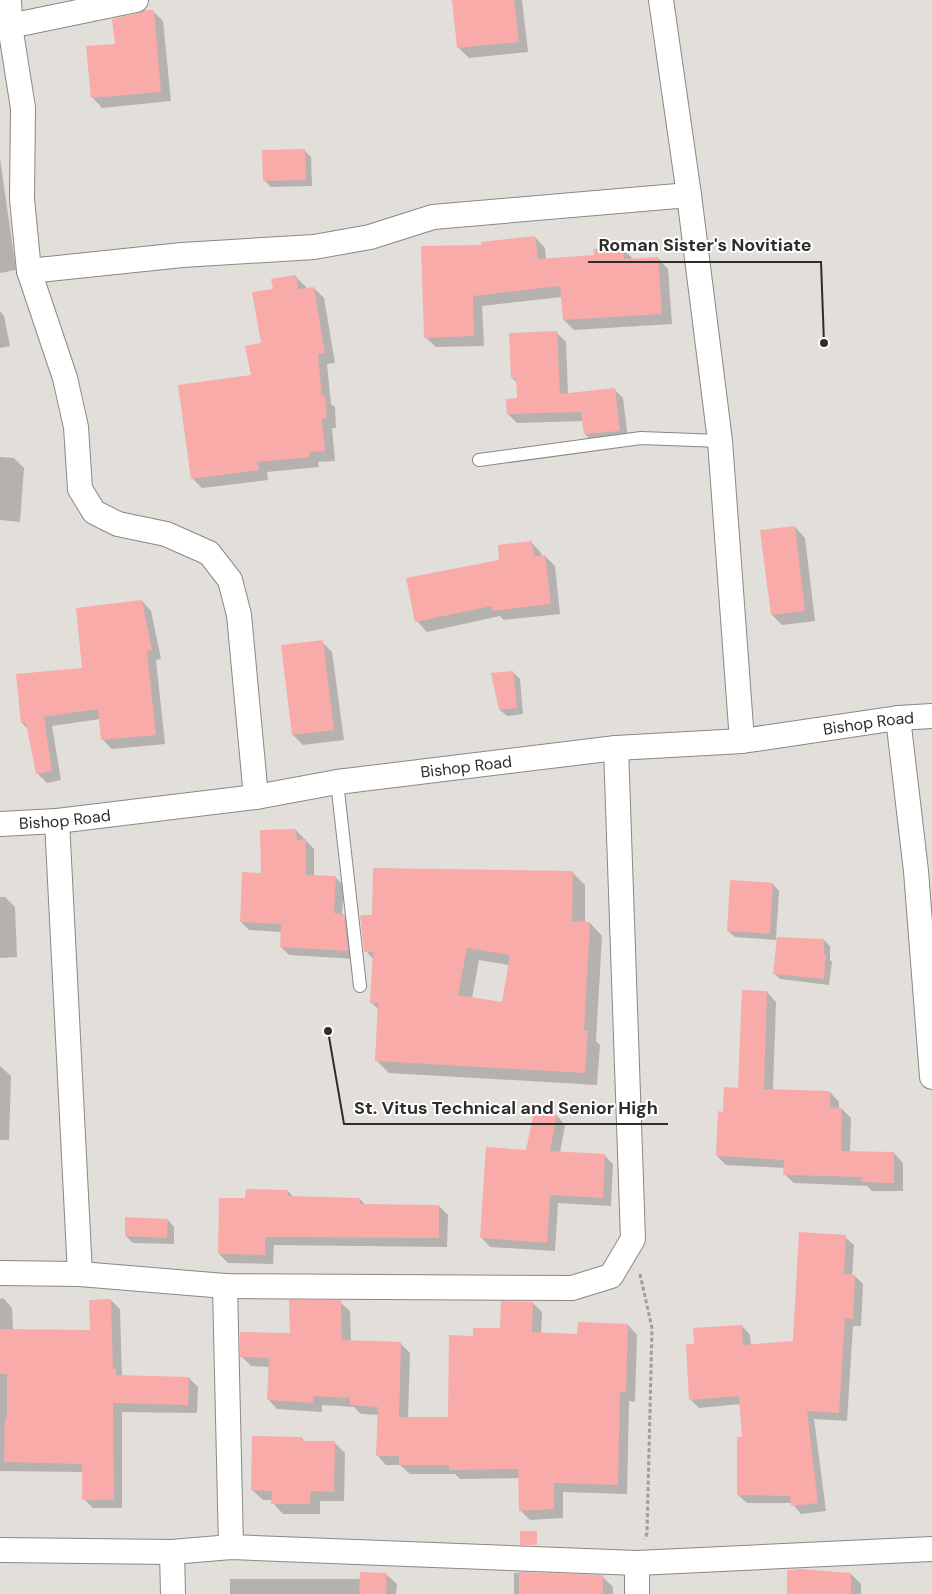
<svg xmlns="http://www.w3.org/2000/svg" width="932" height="1594" viewBox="0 0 932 1594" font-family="'DM Sans',sans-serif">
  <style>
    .shadow { fill: #0003; fill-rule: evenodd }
    .building { fill: #f8aba9; fill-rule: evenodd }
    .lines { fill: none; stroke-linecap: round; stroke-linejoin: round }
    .service-casing { stroke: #8b8884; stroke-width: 14 }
    .minor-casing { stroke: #8b8884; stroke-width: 26 }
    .path { stroke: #a19d9a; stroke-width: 3; stroke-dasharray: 4 2.5; stroke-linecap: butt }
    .service { stroke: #fff; stroke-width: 12 }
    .minor { stroke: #fff; stroke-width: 24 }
    .labels { text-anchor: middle; stroke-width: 4; stroke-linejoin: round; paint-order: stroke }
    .street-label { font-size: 16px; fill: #2f2d2c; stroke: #fff }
    .leader { fill: none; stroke: #2f2d2c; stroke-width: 2 }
    .callout-dot { fill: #2f2d2c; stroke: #fff; stroke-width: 2 }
    .callout-label { font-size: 18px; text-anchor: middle; font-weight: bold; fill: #2f2d2c; stroke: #fff; stroke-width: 4; stroke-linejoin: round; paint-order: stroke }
  </style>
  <rect width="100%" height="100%" fill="#e2deda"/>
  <path class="shadow" d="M453,0H522L528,52L469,58L458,47Z
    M153,11L163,21L171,101L102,108L92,97L116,45Z
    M305,151L311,157L312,186L271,187L264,180Z
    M0,158L16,270L0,273Z
    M535,237L545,248L546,259L595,256L623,249L633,259L658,258L668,269L672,324L574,330L564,320L562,297L482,306L484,346L436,347L425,337L483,246Z
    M296,277L306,287V289L314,288L324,298L335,363L327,364L331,404L335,407L336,428H332L335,461L318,462L319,467L267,472L268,480L202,488L192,478L252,377L262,344L274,290Z
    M0,311L4,316L10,346L0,348Z
    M557,333L566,342L568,394L614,389L623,398L628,439L594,443L585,434L584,421L517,423L508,414L518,399V383L512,378Z
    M0,457L14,458L24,468L20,522L0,520Z
    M795,527L805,538L815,621L782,625L772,615Z
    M531,542L541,553L542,556H545L555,566L560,614L504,620L500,616L427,632L417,621L501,561Z
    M142,601L151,611L161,659L156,660L165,744L112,749L103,740L100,719L52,726L61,780L47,783L37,773L28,729L22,723L83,670Z
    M322,642L332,652L344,740L303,745L293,735Z
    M513,672L520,679L523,714L507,716L500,710Z
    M296,830L314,849V876L335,877L344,886L342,914L352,923L356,959L289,955L281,947L282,932L249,930L241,922L263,874Z
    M572,872L585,885V923H590L602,936L596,1041L600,1045L597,1085L389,1073L376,1060L379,1010L371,1002L374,960L366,951L374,916ZM479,960L509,965L503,1004L472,998Z
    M773,884L779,891L776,939L824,940L830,946V960L832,962L829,985L780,979L774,973L778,940L735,937L728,931Z
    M0,897H5L15,907L17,957L0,958Z
    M767,992L776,1002L773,1090L830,1092L839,1102V1109H842L851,1118L850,1152L894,1153L903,1163V1191H872L867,1186L794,1183L784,1174L785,1168L726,1165L717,1156L724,1113L739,1089Z
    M0,1066L11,1076L9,1140H0Z
    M557,1116L565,1125L560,1153L604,1155L613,1164L611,1206L558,1203L555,1251L490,1247L482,1238L527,1151Z
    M288,1191L294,1198L360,1199L366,1206H439L448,1215L447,1247L274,1245L273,1264L228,1263L219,1254L246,1200Z
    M168,1220L174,1227V1244L133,1243L126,1236Z
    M845,1237L854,1245L852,1276H855L863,1284L861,1326H853L847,1421L814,1419L826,1511L801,1514L792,1503H747L738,1495L743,1439L741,1404L699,1408L691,1400L695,1345L742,1326L750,1335L751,1345L794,1342Z
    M3,1298L12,1308L13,1330L91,1332L111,1300L120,1309L122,1376L189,1378L198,1387L197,1413L122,1412V1508H93L84,1499L83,1472L0,1471V1299Z
    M340,1302L350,1311L351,1342L401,1344L410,1353L408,1418L449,1419L474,1337L501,1329L533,1303L542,1312L541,1334L579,1335V1323L628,1325L637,1335L635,1402L629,1401L627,1494L563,1492V1518L530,1520L520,1510L519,1478L460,1479L455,1474H410L400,1465H386L377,1455L379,1415L361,1414L354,1407L322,1405V1412L277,1409L268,1399L270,1367L251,1366L242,1357L291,1334Z
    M302,1438L305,1442H334L345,1453L344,1501H320V1514H283L273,1503V1500H263L252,1490Z
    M514,1573L603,1577L613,1587V1594H514Z
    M386,1574L397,1584L396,1594H222H230V1579H360Z
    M851,1574L861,1584V1594H788Z"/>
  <path class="building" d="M452,0H514L519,42L457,48Z
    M145,10H154L161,92L91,98L86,46L115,44L112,19L139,13Z
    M305,149L306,180L263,181L262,150Z
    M535,236L538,259L594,255L593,249L623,247L624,259L658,257L662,314L563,320L560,286L473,296L474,336L424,338L421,246L482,245L481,242Z
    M296,275L298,289L314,287L325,353L318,354L322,396H325L327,418L322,419L325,451L309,452L310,457L257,462L259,470L191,479L178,385L251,375L245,346L261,343L252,292L273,289L271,279Z
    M557,331L560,394L615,388L620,431L584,434L581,412L507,414L506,399L517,398L516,378H511L509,333Z
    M795,526L805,611L771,615L760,530Z
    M532,541L534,556L545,555L551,604L493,611L492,606L415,622L406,578L499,560L498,545Z
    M142,600L152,650L147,651L156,735L101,740L98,709L44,717L52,771L36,774L26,723H21L16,674L82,668L76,608Z
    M323,640L334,730L292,735L281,645Z
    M513,671L517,708L499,710L491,673Z
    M296,829L297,840L306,839V875L336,876L334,913L344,914L348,951L280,947L281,924L240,922L242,872L261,873L260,830Z
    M373,868L573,871L572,921L590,922L584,1031H588L585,1073L375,1061L378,1003H370L373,952H364L360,915H372ZM467,948L510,955L502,1002L458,995Z
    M730,880L773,883L770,934L727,931Z
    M777,937L824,939V954L826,955L824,979L773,974Z
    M742,990L767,991L764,1089L830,1091V1107L842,1108L841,1151L894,1152V1183L861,1182L862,1177L783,1175L784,1160L716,1156L718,1111L723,1112L724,1087L738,1088Z
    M534,1111L557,1115L550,1151L605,1154L603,1198L550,1195L547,1243L480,1238L486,1147L526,1150Z
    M246,1189L288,1190V1196L360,1198V1204L439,1205V1238L265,1237V1255L218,1254L219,1198H245Z
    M125,1217L168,1219L167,1238L125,1236Z
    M799,1232L846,1235L844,1274L855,1275L853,1319L845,1318L839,1413L807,1411L818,1503L791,1506L790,1496L737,1495V1437H742L739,1396L689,1400L686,1344H694L693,1328L742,1325L743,1345L793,1341Z
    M111,1299L113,1369H116V1375L189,1377L188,1405L113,1403L114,1500H82V1464L4,1462L5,1418H7V1374H0V1329L90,1330L89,1300Z
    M289,1300H341L342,1340L401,1342L399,1417H448L449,1335L473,1336V1328H500L501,1301L533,1302L532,1332L577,1334L578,1322L628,1324L626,1393L620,1392L618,1485L554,1483V1509L519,1511L518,1469L449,1470V1465H399V1456H376L378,1407L350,1405V1398L313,1396V1403L267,1400L269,1358L240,1357V1332L290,1333Z
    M252,1436L302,1437V1441H335L334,1492L311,1491L310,1504H271L272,1491L251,1490Z
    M520,1531H537V1545H520Z
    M801,1569L851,1573V1594H787V1570Z
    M360,1572L387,1573L386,1594H359Z
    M519,1572L603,1575V1594H519Z"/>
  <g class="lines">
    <defs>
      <path id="service" d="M479,460L641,438L720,441
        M337,782L360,986"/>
      <g id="minor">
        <path d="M136,0L10,26L23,108L22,199L29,271L65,378L76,427L80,489L94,512L118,524L166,534L209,553L230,580L239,615L256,797"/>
        <path d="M661,0L689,195L720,441L742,741"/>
        <path d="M0,28L10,26L9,0"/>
        <path d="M29,271L182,255L314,247L370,237L433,217L689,195"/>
        <path d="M898,718L916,871L932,1077"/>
        <path d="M57,821L80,1274"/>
        <path id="s1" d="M0,824L57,821L256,797L337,782L616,748L742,741L898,718L932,716"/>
        <path d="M0,1273L80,1274L225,1286L572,1288L611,1276L633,1239L616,748"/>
        <path d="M225,1286L231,1547"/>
        <path d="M0,1550L172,1552L231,1547L637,1563L932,1549"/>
        <path d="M172,1552L173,1594"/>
        <path d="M637,1563V1594"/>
      </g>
    </defs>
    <use href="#service" class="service-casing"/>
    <use href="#minor" class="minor-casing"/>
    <path class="path" d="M640,1274L652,1328L647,1533L645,1539"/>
    <use href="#service" class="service"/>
    <use href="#minor" class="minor"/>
  </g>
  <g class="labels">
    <g class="street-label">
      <text dy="6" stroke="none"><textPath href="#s1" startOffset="875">Bishop Road</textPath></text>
      <text dy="6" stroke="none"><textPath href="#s1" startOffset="470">Bishop Road</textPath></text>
      <text dy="6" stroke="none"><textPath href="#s1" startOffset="65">Bishop Road</textPath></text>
    </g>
  </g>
  <path class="leader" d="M824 343L821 262H588M328 1031L344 1124H668"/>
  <g class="callout-dot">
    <circle cx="824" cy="343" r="5"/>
    <circle cx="328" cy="1031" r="5"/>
  </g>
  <g class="callout-label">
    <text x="705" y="251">Roman Sister's Novitiate</text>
    <text x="506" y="1114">St. Vitus Technical and Senior High</text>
  </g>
</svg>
